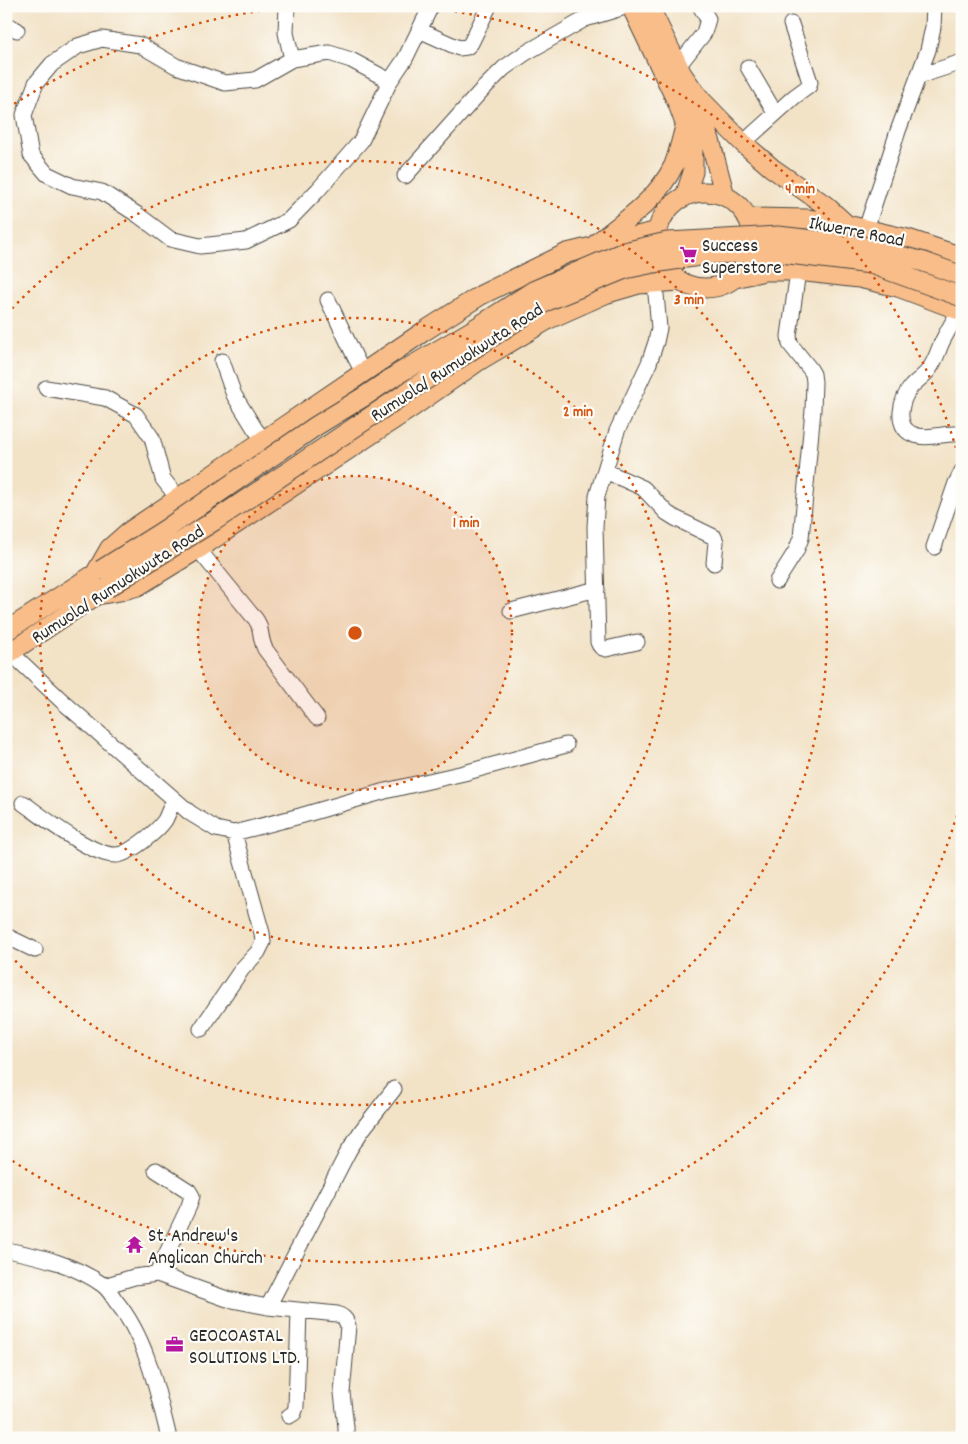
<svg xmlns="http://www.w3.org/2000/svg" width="968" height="1444" viewBox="0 0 968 1444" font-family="Dekko,sans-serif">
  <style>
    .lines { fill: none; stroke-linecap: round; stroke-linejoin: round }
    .minor-casing { stroke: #494642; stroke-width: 17 }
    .major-casing { stroke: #494642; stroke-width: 21 }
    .minor { stroke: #fff; stroke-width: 15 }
    .major { stroke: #f8bd89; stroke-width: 19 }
    .major-bridge-casing { stroke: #494642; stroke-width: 21; stroke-linecap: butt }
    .major-bridge { stroke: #f8bd89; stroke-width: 19 }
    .ring { fill: none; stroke: #d5540f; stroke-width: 2.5; stroke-dasharray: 2.5 5 }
    .labels { text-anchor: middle; stroke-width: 4.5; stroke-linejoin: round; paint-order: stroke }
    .street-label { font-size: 19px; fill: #2b2b2b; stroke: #fdfcf7 }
    .poi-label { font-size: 19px; fill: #2b2b2b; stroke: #fdfcf7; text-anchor: start }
    .centre { fill: #d5540f; stroke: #fdfcf7; stroke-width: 2.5 }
    .ring-label { font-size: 15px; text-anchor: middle; font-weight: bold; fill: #d5540f; stroke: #fdfcf7; stroke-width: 4.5; stroke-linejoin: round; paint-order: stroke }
  </style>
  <rect width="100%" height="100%" fill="#fdfcf7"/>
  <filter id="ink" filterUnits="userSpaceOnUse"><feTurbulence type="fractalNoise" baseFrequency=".02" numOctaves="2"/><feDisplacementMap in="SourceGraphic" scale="10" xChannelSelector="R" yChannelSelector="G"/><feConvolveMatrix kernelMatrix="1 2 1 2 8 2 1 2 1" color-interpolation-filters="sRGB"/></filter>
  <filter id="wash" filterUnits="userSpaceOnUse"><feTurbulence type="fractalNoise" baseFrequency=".0096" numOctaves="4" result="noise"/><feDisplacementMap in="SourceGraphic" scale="20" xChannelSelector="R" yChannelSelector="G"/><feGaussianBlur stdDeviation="1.12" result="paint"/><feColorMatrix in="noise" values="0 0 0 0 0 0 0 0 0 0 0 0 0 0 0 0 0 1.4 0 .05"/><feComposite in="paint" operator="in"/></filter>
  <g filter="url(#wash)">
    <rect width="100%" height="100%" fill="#f2e2c6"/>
  </g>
  <g filter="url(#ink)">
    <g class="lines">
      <defs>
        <path id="minor" d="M287,6L286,33L292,59
          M6,24L17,30
          M419,30L459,48L467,47L471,43L489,6
          M678,66L704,33L708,19L700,6
          M748,67L775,113
          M919,76L962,62
          M390,81L351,60L329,53L292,59L255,80L225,83L176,66L140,45L102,39L78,46L52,64L36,83L24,115L31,155L47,174L72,186L102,192L138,215L170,239L200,246L246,241L289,220L318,190L361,141L390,81L405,59L431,6
          M743,143L794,97L809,86L810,82L791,24
          M405,176L480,92L504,68L524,54L585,19L628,6
          M866,229L898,131L928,50L933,27L934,6
          M328,300L356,359L363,372
          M960,310C953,321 947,332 941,344C938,352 935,361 930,368C925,376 917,380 911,387C901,399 894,426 912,434C927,441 946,432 962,434
          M222,361L234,395L255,429L264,440
          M46,388L105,398L136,415L152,438L163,479L178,498
          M605,471L643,488L667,513L675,518L714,537L716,542L714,563
          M934,547L956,483L962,471
          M198,549L251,614C264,626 258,634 265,649L317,718
          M777,581L796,551L801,538L813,410L814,382L813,374L810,369L790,344L789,336L798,271
          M511,611L597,589
          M637,642L606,649C601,648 600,647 598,642L595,527L597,496L617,431L649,363L656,342L659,328L655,283
          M10,652L62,701L190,813L216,829L234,833L300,816L385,791L464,773L566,745
          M23,803C43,817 92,856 116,855C128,855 158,831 165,820C168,814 171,806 174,799
          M6,936L35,950
          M201,1029L242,969L258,952L263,942L262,933L234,833
          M156,1170L189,1191L192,1196L189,1206L157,1274
          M6,1250C40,1256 75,1265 103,1285C108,1289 112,1295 115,1300C147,1338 157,1390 169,1438
          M104,1286L134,1277L157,1274L227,1299L268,1307L337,1314C344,1317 346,1319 348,1326L342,1393L346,1427V1438
          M268,1307L349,1150L362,1130L394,1089
          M289,1416L294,1413L296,1407L299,1311"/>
        <path id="major" d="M631,6L678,104L693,146V172L685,196
          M649,6L682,74L691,87L710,140L725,196
          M691,87L703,102L743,143L772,168L825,205L847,225
          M657 240a48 48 0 1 1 96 0a48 48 0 1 1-96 0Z
          M749,218L807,219L847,225L908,239L962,257
          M597,243C626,220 658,199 674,165C679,152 682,137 686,123
          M735,278L764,271H798L859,278L898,287L962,311
          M95,574L110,548L127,533L423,332L481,295L567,253L658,231
          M97,595L120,591L138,586L198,549L414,406L480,360L549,319L605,294L639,284L680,281
          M6,631L101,570
          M6,655L107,588"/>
      </defs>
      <use href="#minor" class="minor-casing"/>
      <use href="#major" class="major-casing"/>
      <use href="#minor" class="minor"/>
      <use href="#major" class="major"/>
      <defs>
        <path id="major-bridge" d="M101,570L163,531L316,426L365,396L396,375L471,331L533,291L624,252L667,242L778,236L858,245L924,262L962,276
          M107,588L214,521L427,379L547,301L625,269L654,263L712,254L773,252L871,264L962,297"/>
      </defs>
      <use href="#major-bridge" class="major-bridge-casing"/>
      <use href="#major-bridge" class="major-bridge"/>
    </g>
  </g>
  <circle cx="355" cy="633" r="157" fill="#d5540f" fill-opacity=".12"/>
  <g class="ring">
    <circle cx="355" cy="633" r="157"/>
    <circle cx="355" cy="633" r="315"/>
    <path d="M7 314A472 472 0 1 1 7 952"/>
    <path d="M961 801A629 629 0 0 1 8 1158M8 108A629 629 0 0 1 300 6M410 6A629 629 0 0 1 961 465"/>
  </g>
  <defs>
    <symbol id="supermarket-bare" viewBox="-9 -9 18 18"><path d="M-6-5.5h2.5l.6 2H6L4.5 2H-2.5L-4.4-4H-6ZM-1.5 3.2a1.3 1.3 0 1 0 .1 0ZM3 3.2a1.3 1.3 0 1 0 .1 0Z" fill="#b5179e" stroke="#fdfcf7" stroke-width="2.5" paint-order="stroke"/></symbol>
    <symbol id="temple-bare" viewBox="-9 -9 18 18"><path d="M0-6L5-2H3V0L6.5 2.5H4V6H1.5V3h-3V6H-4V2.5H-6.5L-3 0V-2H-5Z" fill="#b5179e" stroke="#fdfcf7" stroke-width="2.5" paint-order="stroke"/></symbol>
    <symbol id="office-bare" viewBox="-9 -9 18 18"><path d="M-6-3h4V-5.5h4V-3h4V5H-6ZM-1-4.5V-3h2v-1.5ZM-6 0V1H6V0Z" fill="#b5179e" stroke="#fdfcf7" stroke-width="2.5" paint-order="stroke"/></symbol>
  </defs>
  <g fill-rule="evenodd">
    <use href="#supermarket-bare" x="676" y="242" width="25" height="25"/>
    <use href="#temple-bare" x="122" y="1232" width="25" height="25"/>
    <use href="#office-bare" x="162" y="1332" width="25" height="25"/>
  </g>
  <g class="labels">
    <g class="street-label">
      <text transform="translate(857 230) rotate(11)" y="7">Ikwerre Road</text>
      <text transform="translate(456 361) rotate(-33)" y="7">Rumuola/ Rumuokwuta Road</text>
      <text transform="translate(117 583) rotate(-33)" y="7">Rumuola/ Rumuokwuta Road</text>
    </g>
    <g class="poi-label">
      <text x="702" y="251">Success<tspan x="702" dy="22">Superstore</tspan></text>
      <text x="148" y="1241">St. Andrew's<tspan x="148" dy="22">Anglican Church</tspan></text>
      <text x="189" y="1341">GEOCOASTAL<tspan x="189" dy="22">SOLUTIONS LTD.</tspan></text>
    </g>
  </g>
  <circle cx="355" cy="633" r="8" class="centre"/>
  <g class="ring-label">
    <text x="800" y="193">4 min</text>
    <text x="689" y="304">3 min</text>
    <text x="578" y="416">2 min</text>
    <text x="466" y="527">1 min</text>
  </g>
  <rect width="968" height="1444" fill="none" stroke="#fdfcf7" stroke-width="25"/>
</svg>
